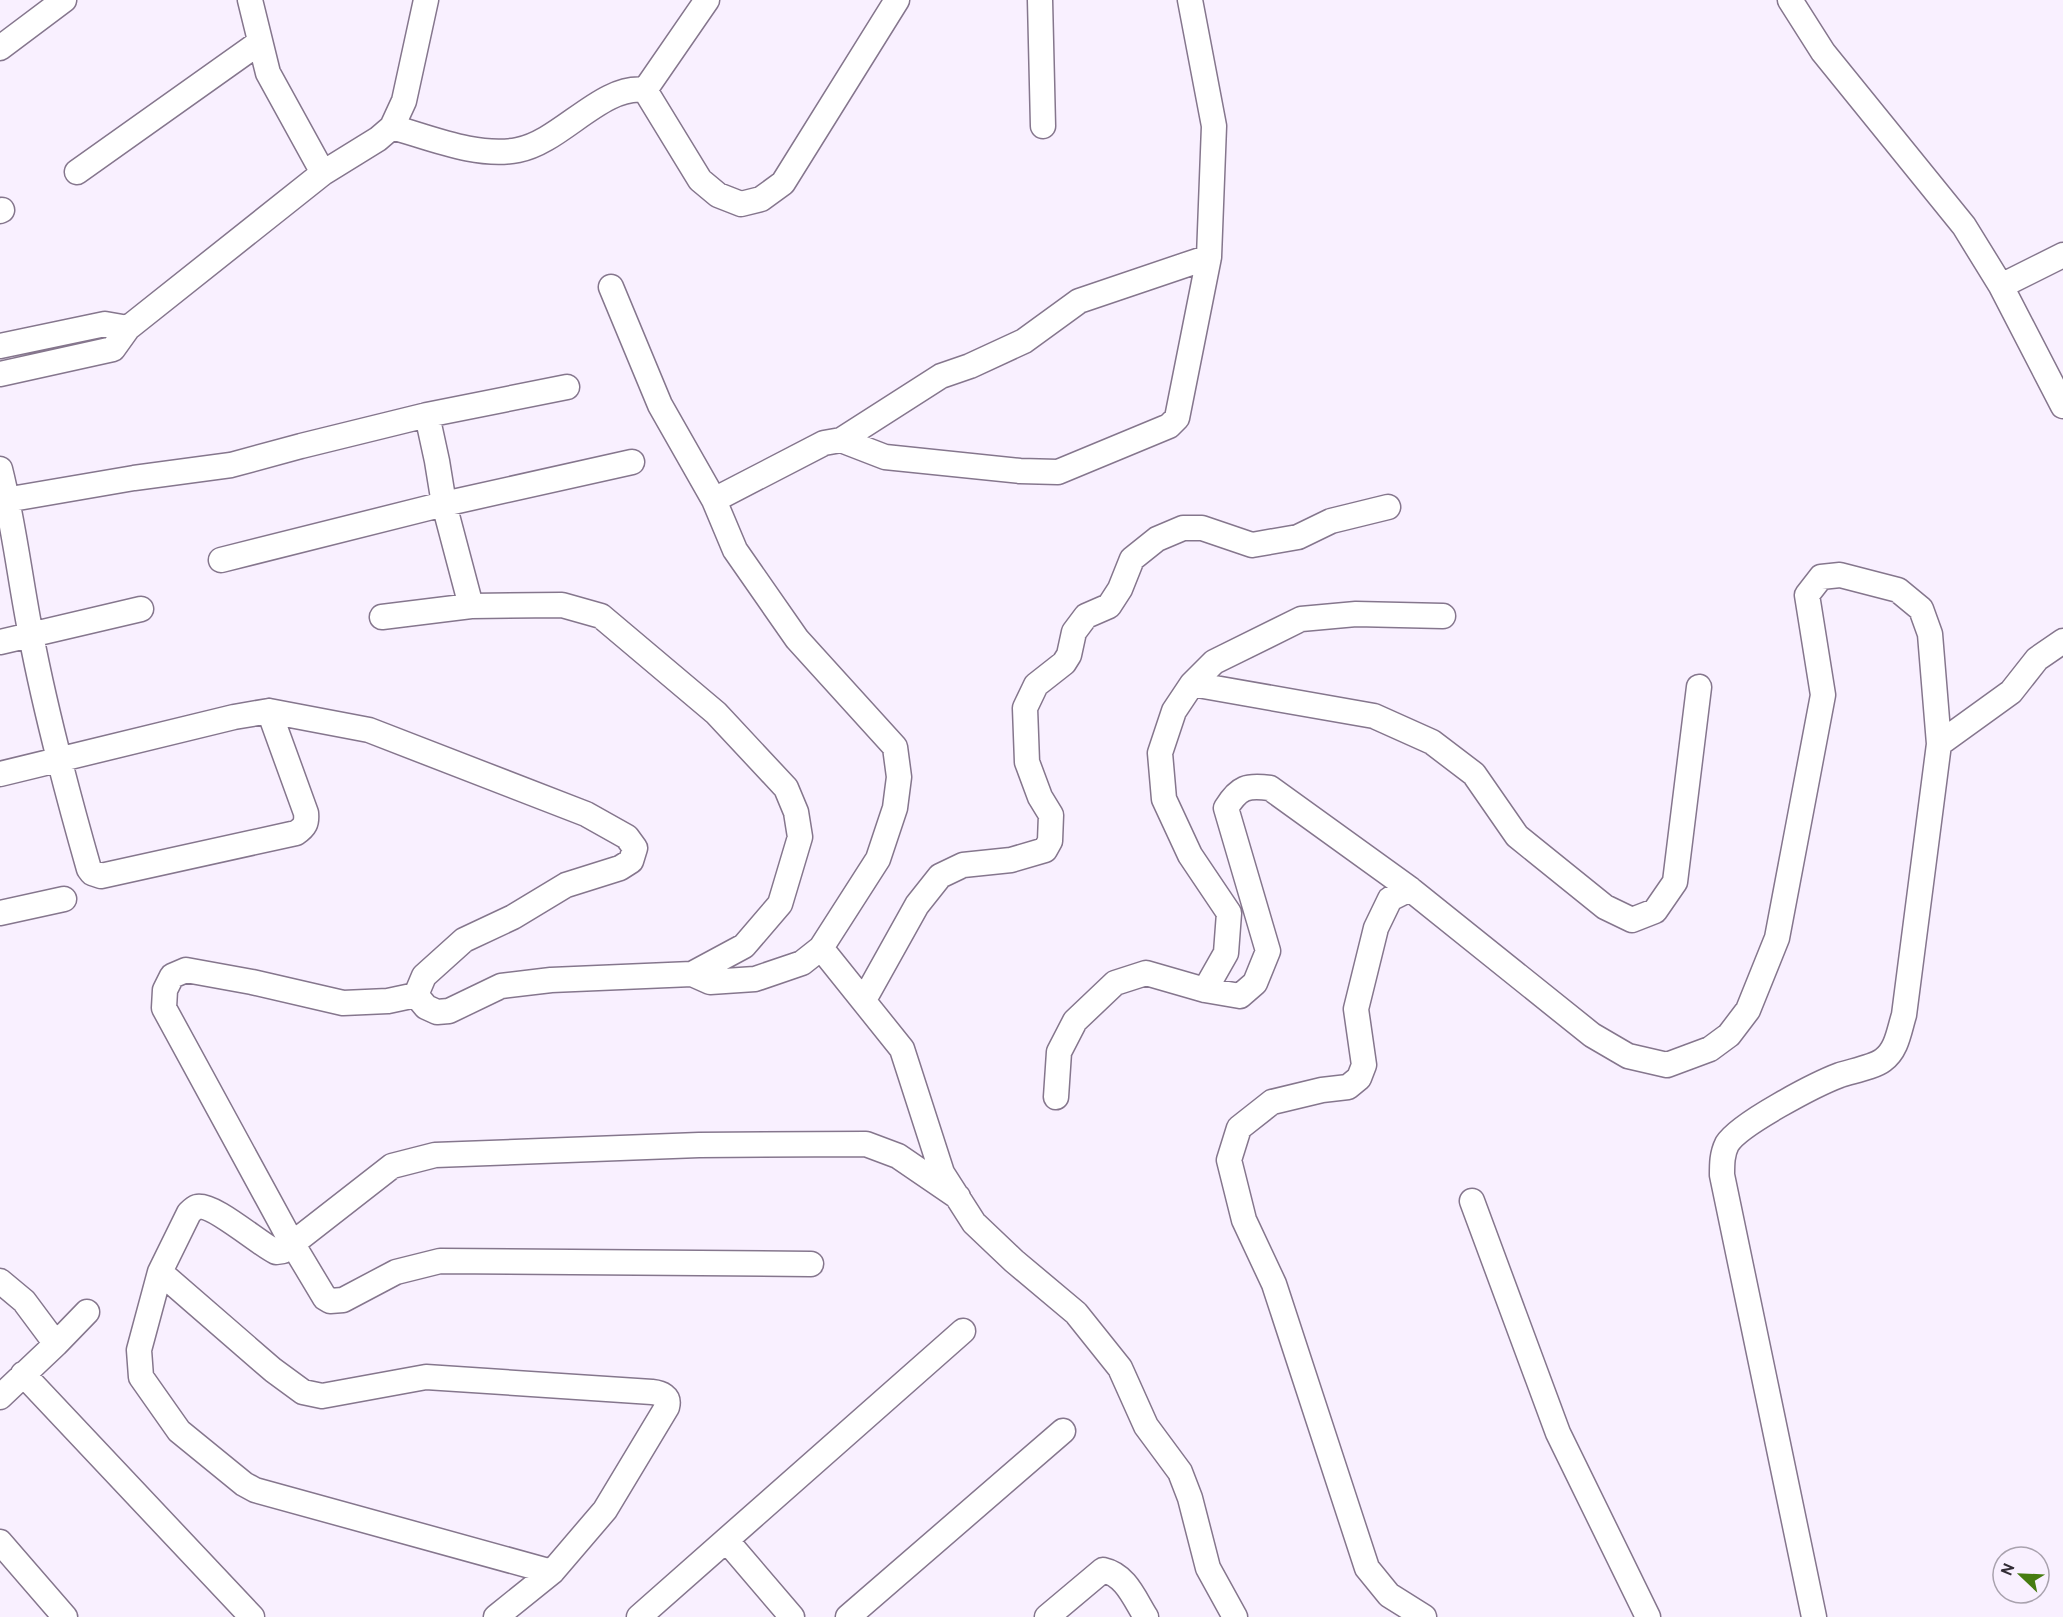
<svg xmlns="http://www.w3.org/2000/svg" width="2063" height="1617" viewBox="0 0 2063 1617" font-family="Overpass,sans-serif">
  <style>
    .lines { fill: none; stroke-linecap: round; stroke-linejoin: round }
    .minor-casing { stroke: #85768d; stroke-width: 27 }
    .minor { stroke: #fff; stroke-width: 24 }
  </style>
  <rect width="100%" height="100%" fill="#f9f0ff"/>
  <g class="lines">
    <defs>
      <path id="minor" d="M250,0L268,73L323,173
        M1040,0L1043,126
        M1790,0L1823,52L1964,226L2001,286L2063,406
        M0,48L64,0
        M645,90L707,0
        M392,127C431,138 478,158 518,150C561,142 602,84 645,90L700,180L718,195L741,204L761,199L783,183L897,0
        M77,172L260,42
        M0,211L2,210
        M2001,286L2063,255
        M611,287L660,405L714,500L735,550L797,639L895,747L899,777L895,808L878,859L821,948L802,963L755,979L710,982L692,974
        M128,328L323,173L378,139L392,127L404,101L426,0
        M0,346L105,324L128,328L113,349L0,374
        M427,415L437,461L444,504L471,606
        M841,440L941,376L970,366L1024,341L1079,301L1209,257
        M0,469C14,524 20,580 31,635C46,714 67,792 89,869L92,873L101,876L296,833C305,827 307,823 306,813L269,711
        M714,500L824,443L841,440L885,457L1020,471L1058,472L1169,426L1177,418L1209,257L1214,126L1190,0
        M0,501L134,478L231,465L301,446L427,415L567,387
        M221,560L444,504L632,462
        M0,642L141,609
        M1192,684L1374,716L1432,742L1474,774L1517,836L1605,907L1632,920L1655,911L1675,882L1699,687
        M1939,744L2011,692L2037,659L2063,641
        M0,774L234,717L269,711L369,730L586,814L627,837L635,848L631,861L620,868L566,885L513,917L464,940L424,976L416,995L426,1007L437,1012L449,1011L501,986L551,980L692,974L744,946L780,904L800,837L796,812L786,788L716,713L601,616L562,605L471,606L382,617
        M1410,889L1390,899L1376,928L1356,1009L1364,1065L1359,1078L1348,1087L1322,1090L1272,1102L1239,1128L1229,1160L1244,1220L1274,1284L1367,1568L1389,1595L1424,1617
        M0,913L64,899
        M821,948L902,1049L942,1173L974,1223L1014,1261L1076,1313L1120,1368L1146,1426L1180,1472L1190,1498L1208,1568L1235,1617
        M1205,990L1226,953L1229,913L1190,855L1164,799L1160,753L1174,711L1192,684L1214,662L1301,619L1356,614L1443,616
        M416,995L388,1001L343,1003L252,982L186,970L172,976L165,990L164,1008L292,1243L325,1298L330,1301L343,1300L396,1272L440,1261L811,1264
        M864,1000L917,905L940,876L963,865L1011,860L1045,850L1050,841L1051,815L1040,797L1027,762L1025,708L1036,685L1064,663L1069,655L1074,632L1086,616L1109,606L1120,589L1132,559L1157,539L1183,528H1202L1252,545L1298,537L1331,521L1388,507
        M1056,1097L1059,1052L1075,1021L1115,983L1146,973L1205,990L1240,996L1255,983L1268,951L1226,808C1239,787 1247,785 1270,788L1410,889L1592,1035L1628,1056L1667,1065L1710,1049L1729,1035L1748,1010L1777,938L1823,695L1807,595L1821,577L1840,575L1898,590L1921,609L1930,634L1939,744L1904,1015C1899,1031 1897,1050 1883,1060C1874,1067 1852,1071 1840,1075C1816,1084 1739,1124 1727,1144C1722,1154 1722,1164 1722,1175L1814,1617
        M1472,1201L1558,1433L1648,1617
        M160,1272L273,1370L303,1392L322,1396L426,1377L652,1392C661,1393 670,1396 667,1407L605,1510L552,1572L496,1617
        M0,1281L24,1301L56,1344
        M23,1374L252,1617
        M0,1397L56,1344L87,1312
        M727,1541L792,1617
        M0,1542L65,1617
        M552,1572L255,1490L244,1484L179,1431L141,1377L139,1350L160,1272L189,1213C191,1211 194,1208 197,1207C213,1203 259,1244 276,1252L283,1251L392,1166L435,1155L699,1145L866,1144L898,1156L958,1197
        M639,1617L963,1331
        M848,1617L1063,1431
        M1047,1617L1103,1570C1126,1575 1134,1598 1146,1617"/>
    </defs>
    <use href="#minor" class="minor-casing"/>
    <use href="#minor" class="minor"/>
  </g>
  <g transform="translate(2021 1575) rotate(293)"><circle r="28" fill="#f9f0ff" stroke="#a9a2ae" stroke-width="1.5"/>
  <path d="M0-4.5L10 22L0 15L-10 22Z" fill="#467c11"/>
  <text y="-9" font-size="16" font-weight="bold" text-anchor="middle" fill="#322c35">N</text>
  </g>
</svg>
